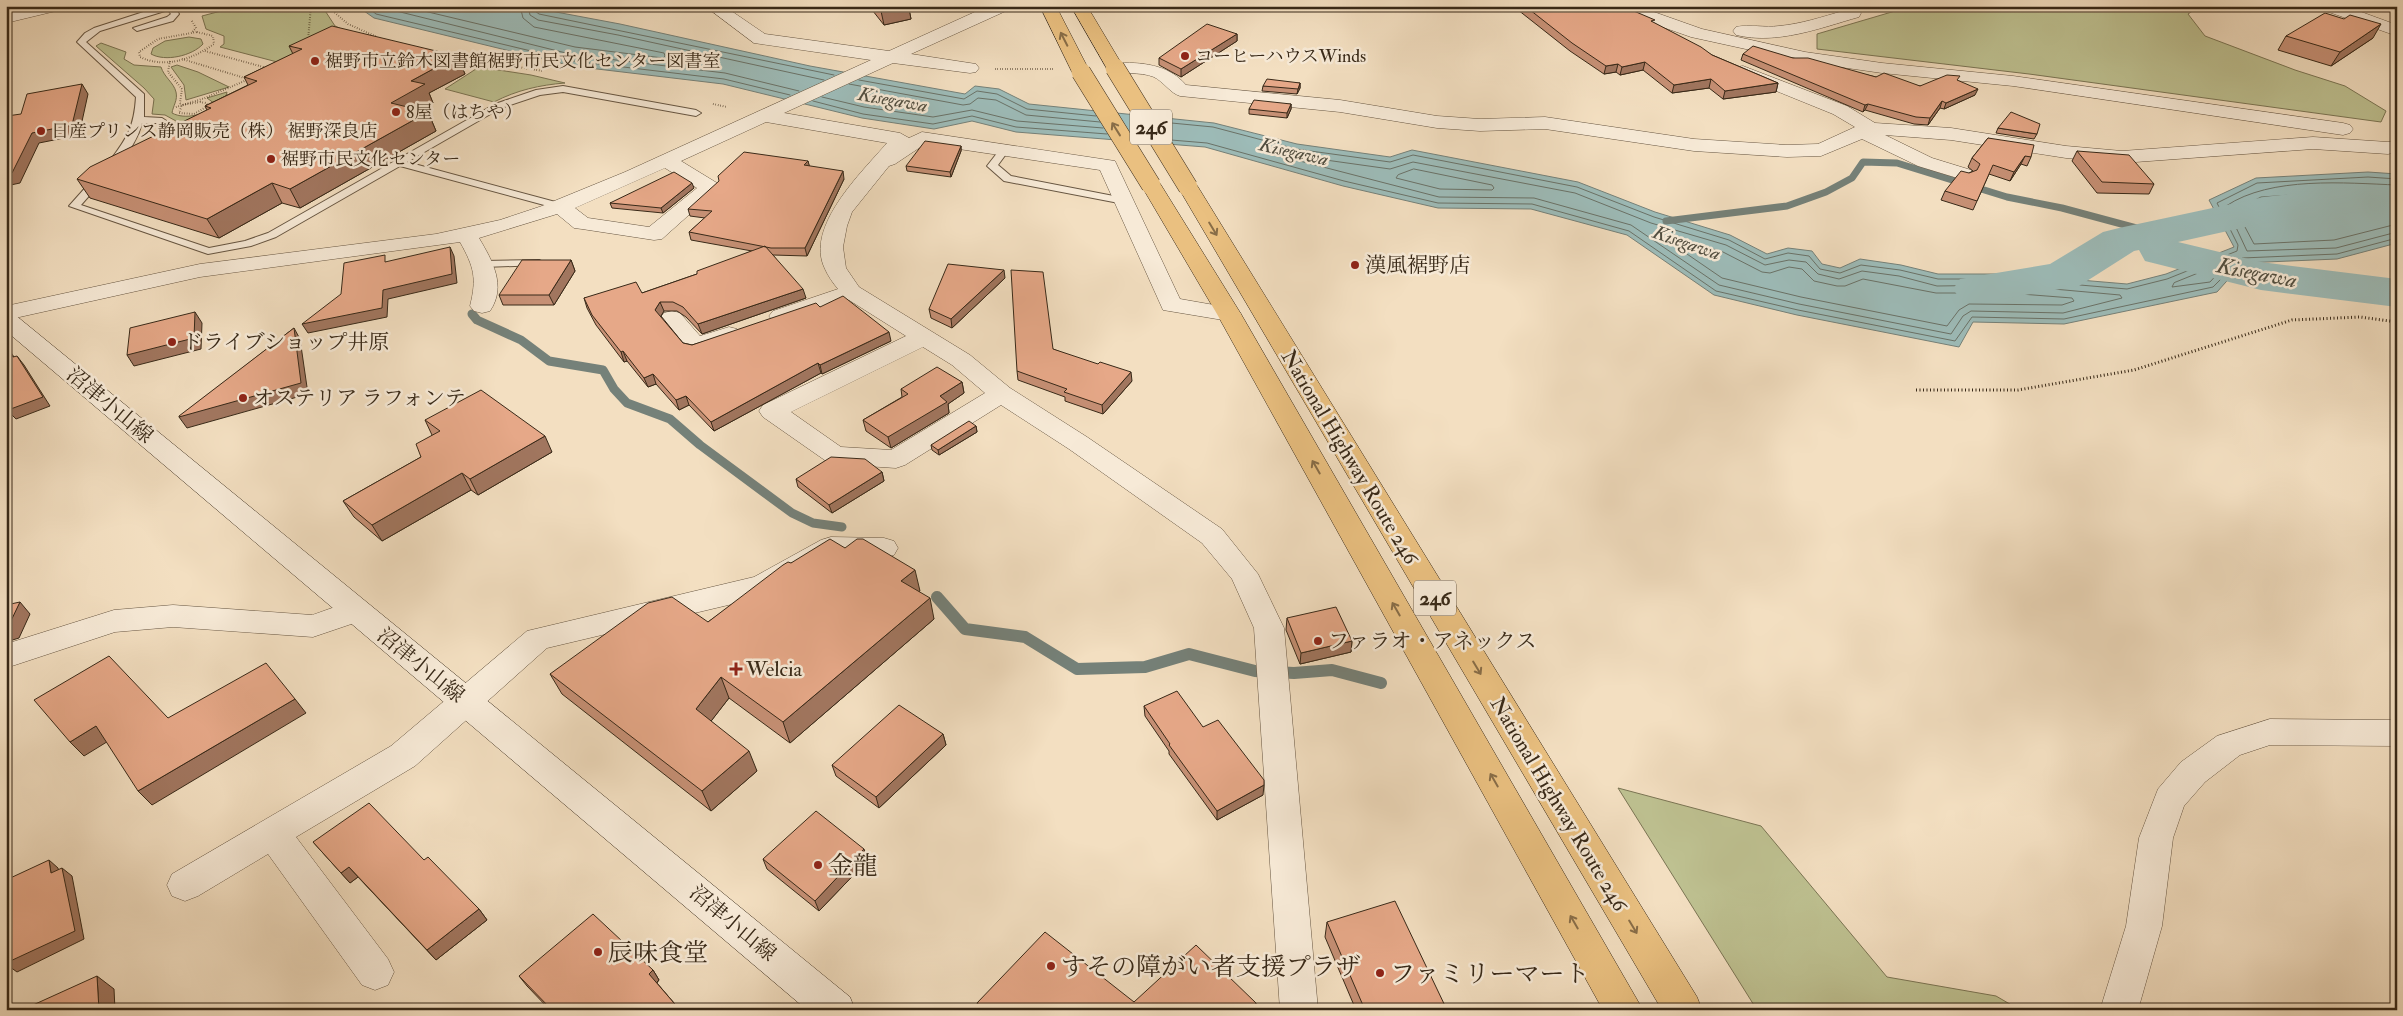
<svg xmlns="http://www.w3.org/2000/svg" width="2403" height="1016" viewBox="0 0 2403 1016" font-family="'IM FELL Double Pica','Noto Serif JP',serif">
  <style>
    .green { fill: #bec191; stroke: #7b7554 }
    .water { fill: #9dbcb9; stroke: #758179 }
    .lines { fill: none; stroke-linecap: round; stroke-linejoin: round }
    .shore { stroke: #6a7268; stroke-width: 1 }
    .stream-far2 { stroke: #758179; stroke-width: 7 }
    .stream-far1 { stroke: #758179; stroke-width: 9 }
    .stream { stroke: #758179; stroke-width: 12 }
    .river { fill: #9dbcb9; fill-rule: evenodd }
    .lane-casing { stroke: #675642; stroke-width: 2 }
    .street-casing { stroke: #675642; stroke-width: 1 }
    .secondary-casing { stroke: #382918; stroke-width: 1 }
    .highway-casing { stroke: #382918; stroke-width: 1 }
    .path-far1 { stroke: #382918; stroke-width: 2; stroke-dasharray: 0.5 2; stroke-linecap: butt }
    .path { stroke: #382918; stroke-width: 3; stroke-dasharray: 1 2.5; stroke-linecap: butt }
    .lane { fill: #f7ead7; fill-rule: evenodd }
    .street { fill: #f7ead7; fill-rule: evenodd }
    .secondary { fill: #f7ead7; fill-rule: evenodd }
    .highway { fill: #eac080; fill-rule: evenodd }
    .highway-bridge-casing { stroke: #382918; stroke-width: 20; stroke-linecap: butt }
    .highway-bridge { stroke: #eac080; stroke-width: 19 }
    .wall { fill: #c69075; stroke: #382918 }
    .shaded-wall { fill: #a1765f; stroke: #382918 }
    .building { fill: #e6a888; stroke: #382918 }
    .oneway { stroke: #886d47 }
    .poi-dot { fill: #8f2418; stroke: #f7ead7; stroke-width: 2 }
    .labels { text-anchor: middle; stroke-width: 5; stroke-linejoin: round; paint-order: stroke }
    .far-poi-label { font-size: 18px; fill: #382918; stroke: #f7ead7; text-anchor: start }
    .far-water-label { font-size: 19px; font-style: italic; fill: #514e40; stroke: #f7ead7 }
    .shield { fill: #f7ead7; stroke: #716351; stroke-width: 1 }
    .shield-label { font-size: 20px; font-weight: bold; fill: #382918 }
    .poi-label { font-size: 21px; fill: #382918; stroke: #f7ead7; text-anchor: start }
    .street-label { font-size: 21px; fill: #382918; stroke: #f7ead7 }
    .water-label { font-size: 22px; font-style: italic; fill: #514e40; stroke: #f7ead7 }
    .near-poi-label { font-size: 25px; fill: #382918; stroke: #f7ead7; text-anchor: start }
  </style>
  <rect width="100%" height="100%" fill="#f3dfc1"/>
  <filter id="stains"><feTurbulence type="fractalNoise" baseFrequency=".004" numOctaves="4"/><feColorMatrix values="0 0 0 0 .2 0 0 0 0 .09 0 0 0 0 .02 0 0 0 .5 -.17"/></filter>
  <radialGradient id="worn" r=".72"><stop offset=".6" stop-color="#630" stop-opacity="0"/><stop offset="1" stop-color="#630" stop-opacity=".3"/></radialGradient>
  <path class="green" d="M240,6H322L335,26L370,42L281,63L220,47L224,44V36L206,29L202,16Z
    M1912,6H2200L2188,14L2205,36L2295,70L2345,86L2386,111L2381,122L2029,74L1817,49V34Z
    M189,37L201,39L203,44C192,56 165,62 151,54L153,48L165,41Z
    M101,43L126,52L124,59L134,65L161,67C164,77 174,83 176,92C178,100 173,106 172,113C185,120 206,115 215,104L207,98L227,92L223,110L173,126L176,121L165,115L152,114L154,99L144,88L96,46Z
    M177,65L198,72L229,87L186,100L184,85L171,67Z
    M479,67L531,75L565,83C540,85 517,90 494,102L445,89Z
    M1618,788L1761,826L1887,977L1996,996L2020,1010H1757Z"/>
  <path class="water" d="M357,6H524L620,24L810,66L965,94L975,86L999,89L1029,104L1214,123L1297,144L1390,157L1412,150L1578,182L1655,212L1730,235L1767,254L1788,248L1812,251L1822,264L1840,268L1860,259L1901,265L1938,274H2009L2127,284L2166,274L2234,247L2209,200L2256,178L2368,172L2397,174V243L2337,259L2243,263L2217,292L2064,324L1973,322L1959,347L1797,315L1714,295L1627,235L1531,209L1438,208L1343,186L1205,147L1016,132L972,121L934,129L862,118L723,84L572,66L374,18Z"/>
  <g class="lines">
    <path class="shore" d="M366,6L376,14L573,61L724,79L790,95
      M376,6L574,55L725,73L799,91
      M403,6L575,47L663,58L665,56L664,53L534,27L523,18L520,6
      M528,6L530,15L538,20L618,35L824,80
      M534,6L535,11L539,14L834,75
      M859,80L964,99L977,91L997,94L1027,109L1096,116
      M849,84L963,105L970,104L978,98L996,100L1026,115L1100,122
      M822,97L864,107L933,117L972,110L1017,121L1103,128
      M813,101L863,114L933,124L972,116L1016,127L1107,134
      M1161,122L1213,127L1296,149L1390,162L1413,155L1577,187L1654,217L1729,240L1765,259L1788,253L1809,256L1820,269L1840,273L1861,265L1900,270L1938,279H2009L2127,289L2167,279L2237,251L2238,245L2217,203L2257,183L2368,177L2397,179
      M1171,140L1207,143L1344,181L1438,203L1532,204L1629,231L1716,291L1798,310L1955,341L1972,317L2064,319L2213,287L2242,258L2337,254L2397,238
      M1297,156L1390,169L1413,162L1575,193L1651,223L1726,245L1765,265L1789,260L1806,262L1818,274L1839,279L1862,271L1899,276L1937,286L2009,285L2120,295L2122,298L2063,313L1971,311L1963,316L1951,334L1799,304L1719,285L1631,225L1534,198L1439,197L1296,160L1294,158Z
      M1414,169L1492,185L1494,188L1492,190L1440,189L1396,178L1398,175Z
      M2397,185C2345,183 2271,176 2226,206L2247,251L2336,248L2397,232
      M2397,192L2368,190L2261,197L2236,210L2254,244L2334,240L2397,224
      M1670,236L1723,252L1762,272L1770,273L1789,267L1802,269L1814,281L1837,286H1845L1863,279L1936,293H2008L2072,298L2074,301L2062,305L1969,304L1959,310L1947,326L1801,297L1722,278L1668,241L1667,238Z
      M2219,265L2222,269L2210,282L2172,287L2174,283Z"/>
    <path class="stream-far2" d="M1666,221L1787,206L1826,192L1852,178L1863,162L1897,163L2007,197L2062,208L2155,233"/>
    <path class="stream-far1" d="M472,314L477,320L521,340L549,361L603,370L614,389L627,403L670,419L700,445L792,513L813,523L842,527"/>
    <path class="stream" d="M937,597L965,629L1025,637L1077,669L1145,667L1189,654L1255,671L1294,673L1332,670L1381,683"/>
    <path class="river" d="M2356,186L2397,189V215L2356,212L2264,223L2178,242L2261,262L2397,279V307L2261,290L2145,261L2139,250L2134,251L2079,286L1976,303L1960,299L1953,289L1960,279L2050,264L2103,232L2119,228L2264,197Z"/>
    <defs>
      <path id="lane" d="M162,6H174L179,14L173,21L137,31L133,28L167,17L171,14L168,10L100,31L86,42L144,94V117L162,118L183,132L178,135L157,123H142C138,139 129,152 118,164H110L109,162C127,138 134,128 136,97L77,42L85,33L94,28Z
        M563,86L696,110L701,113L696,116L563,92L540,95L501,108L407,162L563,204L564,206L559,209L400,166L276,237L251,246L208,254L69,206L94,178L98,177L103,180L81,205L209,248L245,241L268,233L495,104L536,90Z
        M1004,147L1009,150L998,165L1011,176L1124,198L1129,201L1124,204L1004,181L987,166L1001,148Z
        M539,260L545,263L543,265L484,267L478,264L484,261Z"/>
      <path id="street" d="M33,6H62L60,10L6,23V13Z
        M705,6H724L765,34L889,51L988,6H1010L1008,10L911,54L976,64L979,68L976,72L970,73L893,63L784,113L900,133L909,138L922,132L1115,161L1180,299L1237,309L1241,314L1237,319L1229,321L1163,310L1100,170L925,144L895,164L889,166L852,212L847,226L843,247L846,268L859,287L970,355L1010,388L1087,437L1222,529L1258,574L1284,628L1318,1010H1280L1254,628L1232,579L1202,543L1069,449L1001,405L905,465L896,468L835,464L826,461L763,417L759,411L763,405L906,336L849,300L781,323L773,321L769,316L773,311L838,289C833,283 828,276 825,269C804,227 862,172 887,143L766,122L681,161L717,183L720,187L662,239L654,240L582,229L574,228L557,214L479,238C492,260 507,286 490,311L482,313L474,311L470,306C477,278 474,267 460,242L200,277L6,320V306L200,264L436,234L500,220L542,206L625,172L871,60L754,43ZM665,168L697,188L649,227L588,218L575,208ZM923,347L952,365L985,393L891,450L841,447L791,412Z
        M1612,6H1637L1702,29L1805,52L1882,63L2013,76L2343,123L2350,125L2353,129L2350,133L2343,135L2013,86L1882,73L1805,62L1691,37L1614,10Z
        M1841,6H1857L1861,13L1859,17C1820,28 1777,45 1736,35L1733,31L1736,27C1750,24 1765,28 1779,26C1801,24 1822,17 1843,11Z
        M2321,6H2345L2397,25V36L2323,10Z
        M1115,63C1141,62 1168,64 1186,85L1340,100L1437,116L1480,119L1545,117L1694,139L1787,145L1818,144L1855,127L1833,114L1737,75L1734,71L1737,67L1743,66L1847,106L1875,123L1951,128L2066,146L2122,151L2313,137L2388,142L2397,140V152L2388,154L2313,149L2122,163L2066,158L1951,140L1885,135L1932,158L1971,170L1974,174L1971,178L1964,180L1918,166L1862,139L1821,156L1787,157L1694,151L1545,129L1480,131L1437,128L1340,112L1180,96C1170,93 1164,82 1154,77C1139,71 1123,75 1109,72L1106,68L1109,64Z
        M672,311L680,313L700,336L729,327L737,329L741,334L737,339L696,353L688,351L660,318L664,313Z
        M831,537L884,538L894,541L898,548L894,555L884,558L836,557L772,594L762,597L547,648L415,766L296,837L388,959L394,972L388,985L375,990L362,985L268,854L198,896L185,901L172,896L167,885L172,874L391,746L527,631L754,577L821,540Z
        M355,600L366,603L370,611L366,619L313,637L173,627L115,632L6,668V644L114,610L173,605L312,615Z
        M2270,719L2397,720V746L2270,745L2240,755L2205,782L2184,806L2173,838L2162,926L2138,1010H2100L2126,926L2139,838L2158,789L2181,762L2217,736Z"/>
      <path id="secondary" d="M6,312L14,314L850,997L855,1010H807L6,331Z"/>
      <path id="highway" d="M1040,6H1056L1090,72L1087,76H1075L1072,72Z
        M1071,6H1087L1124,68L1121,72H1109Z
        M1151,179L1158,181L1161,185L1241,314L1643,1010H1603L1217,314L1141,185L1144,181Z
        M1188,181L1195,183L1198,187L1697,997L1702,1010H1662L1178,187L1181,183Z"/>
    </defs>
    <use href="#lane" class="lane-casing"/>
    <use href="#street" class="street-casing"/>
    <use href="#secondary" class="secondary-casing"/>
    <use href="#highway" class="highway-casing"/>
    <path class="path-far1" d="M327,6L348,24L377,37
      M192,21L196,28L192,32
      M197,32L213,36L214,44C193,59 165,69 140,57L139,52L158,39Z
      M308,40L311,6
      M205,51L267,68
      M455,57L543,71
      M182,59L248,79
      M170,61L168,72L182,89L180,103L182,105
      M995,69H1054
      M200,102L206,103L208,106L194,114L179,113L182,105Z
      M713,104L727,107
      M176,107L205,98L249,79"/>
    <path class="path" d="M1916,390H2018L2134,370L2292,320L2360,317L2397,322"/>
    <use href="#lane" class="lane"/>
    <use href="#street" class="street"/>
    <use href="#secondary" class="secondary"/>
    <use href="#highway" class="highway"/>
    <defs>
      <path id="highway-bridge" d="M1115,68L1188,187
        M1081,72L1151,185"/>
    </defs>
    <use href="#highway-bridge" class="highway-bridge-casing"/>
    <use href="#highway-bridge" class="highway-bridge"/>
  </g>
  <path class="wall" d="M869,6H922L909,9L911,19L884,25Z
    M1513,6H1622L1654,23L1712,55L1778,83L1776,92L1723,99L1709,88L1672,93L1643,70L1620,75L1616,72L1604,74L1570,51Z
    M1237,34V41L1181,77L1159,65V58Z
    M2286,36L2373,38L2331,66L2278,50Z
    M289,46L457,56L465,74L429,93L433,103L420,110L428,112L436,131L300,208L282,203L219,238L90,198L77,179L207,110L205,106L248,85L244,77L293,54Z
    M1743,54L1793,58L1876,77L1920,86L1958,81L1975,95L1944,109L1940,108L1928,125L1914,124L1865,110L1863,112L1741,60Z
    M1300,83V88L1297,94L1262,91L1263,86Z
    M1291,104V109L1287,118L1249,114V109Z
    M1998,128L2037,134L2034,139L1996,133Z
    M1988,138L2031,157L2027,166L2021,164L2010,181L1989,174L1973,210L1941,200L1945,191L1969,173L1973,171L1968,167L1972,158Z
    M961,146V151L951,177L907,171L906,166Z
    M2077,151L2154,184L2149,194L2097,193L2072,161Z
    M808,161L809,166L844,179L807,256L773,255L806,298L702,334L686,317L677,311H664L661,316L683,343L692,345L820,307L891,341L822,374L821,373L714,431L689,405L679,410L656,384L648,387L627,361L624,362L596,325L587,308L584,298L642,293L697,274L752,251L691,240L689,232L705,218L690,216L688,209Z
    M694,188L663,213L612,208L610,203Z
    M571,260L575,271L554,305H503L499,295Z
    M1005,278L952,328L931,318L929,309Z
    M1053,349L1132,381L1103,414L1065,401V397L1018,380L1017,371Z
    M962,382L964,393L948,404L949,413L891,448L866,431L863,420L902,397L901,389Z
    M425,420L552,452L478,495L471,490L382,541L354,517L343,501L421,457L432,435Z
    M976,426L977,432L939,455L932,450L931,445Z
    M882,472L884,481L832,513L798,487L796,479Z
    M845,548L920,591H919L934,619L790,743L729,698L711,721L757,771L711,811L562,694L550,674L708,622L791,563Z
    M1287,618L1352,641L1351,652L1300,664L1286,630Z
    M1144,706L1203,727L1263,795L1217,820L1169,754V751L1145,716Z
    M943,734L946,745L879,808L836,776L832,765Z
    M313,842L424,860L479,909L487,920L436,960L358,877L350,883Z
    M763,859L868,860L819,911L767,869Z
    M1327,922L1447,1010H1356L1325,937Z
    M653,970L659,980L657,983L680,1010H550L527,986L519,976Z
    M1134,1002L1256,1003V1010H979L977,1003Z"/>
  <path class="shaded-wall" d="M903,6H922L909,9L911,19L884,25L881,11Z
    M2381,24L2373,38L2331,66L2340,52Z
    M1237,34V41L1181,77V69Z
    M457,56L465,74L429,93L433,103L399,121L391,103L411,81Z
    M1645,62L1643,70L1620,75L1622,67Z
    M1618,64L1616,72L1604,74L1606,66Z
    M1711,79L1709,88L1672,93L1674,85Z
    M1300,83V88L1297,94L1298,89Z
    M1778,83L1776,92L1723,99L1725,91Z
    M82,84L88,94L79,135L39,143L20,183L6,186V174L32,133Z
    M1978,89L1975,95L1944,109L1946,103Z
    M1942,101L1940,108L1928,125L1930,118Z
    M1291,104V109L1287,118V113Z
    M1868,104L1865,110L1863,112L1865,105Z
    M428,112L436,131L300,208L290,189Z
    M961,146V151L951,177L950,172Z
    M2025,156L2021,164L2010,181L2014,172Z
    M808,161L810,168L804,165Z
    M843,171L844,179L807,256L805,248Z
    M272,183L282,203L219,238L207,219Z
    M692,183L694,188L663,213L661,208Z
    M450,247L454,256L457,283L388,299L387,317L308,333L302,324L383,290Z
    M571,260L575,271L554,305L549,295Z
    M1004,270L1005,278L952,328L951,319Z
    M803,289L806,298L702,334L698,324Z
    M660,302L664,311L659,319L655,310Z
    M195,312L202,323L201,349L134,366L127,355Z
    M294,328L300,339L308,394L187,428L179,417Z
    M889,332L891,341L822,374L820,365Z
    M6,345L20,366L13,357L6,346Z
    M623,351L627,361L624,362L621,352Z
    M17,356L24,365L50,406L16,419L12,415L6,418V406Z
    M818,363L821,373L714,431L711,422Z
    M1131,372L1132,381L1103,414L1102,405Z
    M653,374L656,384L648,387L644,378Z
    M962,382L964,393L948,404L949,413L891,448L888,437L940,396Z
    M686,396L689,405L679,410L676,400Z
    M976,426L977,432L939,455L938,450Z
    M545,436L552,452L478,495L470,479Z
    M882,472L884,481L832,513L829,505Z
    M462,473L471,490L382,541L372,525Z
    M915,570L920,591L906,602L901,581Z
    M930,598L934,619L790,743L783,722Z
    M20,602L30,614L19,638L6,642V627Z
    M1352,641L1351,652L1300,664L1301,653Z
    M721,677L729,698L705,729L696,709Z
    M295,699L306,713L152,805L138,791Z
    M96,726L110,740L84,756L70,742Z
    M943,734L946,745L879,808L876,797Z
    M749,751L757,771L711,811L702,791Z
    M1264,785L1263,795L1217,820V811Z
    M864,849L868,860L819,911L815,901Z
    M49,860L58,868L61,881L51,873Z
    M349,867L358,877L350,883L341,873Z
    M62,868L72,876L84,939L17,972L6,964Z
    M479,909L487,920L436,960L427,950Z
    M653,970L659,980L655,984L649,974Z
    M97,976L114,989L115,1010H99Z
    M1256,1003V1010H1250Z"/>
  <path class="building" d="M878,6H905L881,11Z
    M1525,6H1622L1655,20L1651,21L1701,47L1712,55L1778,83L1725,91L1711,79L1674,85L1645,62L1622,67L1618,64L1606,66L1572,43Z
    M2325,13L2344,19L2350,15L2381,24L2340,52L2286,36Z
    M1207,24L1237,34L1181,69L1159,58Z
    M332,26L457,56L411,81L425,84L391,103L428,112L290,189L272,183L207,219L77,179L90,167L211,108L205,106L257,81L244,77L302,49L289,46Z
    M1753,46L1793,58H1808L1876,77L1884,73L1920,86L1947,75L1960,76L1957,80L1978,89L1946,103L1942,101L1930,118L1916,117L1868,104L1865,105L1743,54Z
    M1267,79L1300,83L1298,89L1263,86Z
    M82,84L72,125L32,133L12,173L6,174V119L7,116L21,114L27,94Z
    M1254,100L1291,104L1287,113L1249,109Z
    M2011,112L2040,124L2037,134L1998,128Z
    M1988,138L2034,145L2031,157L2025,156L2014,172L1993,165L1977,201L1945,191L1961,171L1969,173L1977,170L1980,164L1972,158Z
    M925,141L961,146L950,172L906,166Z
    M2077,151L2129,155L2154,184L2102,182Z
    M744,152L808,161L804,165L843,171L805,248H771L689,232L712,211L688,209L719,181L718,176Z
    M674,172L692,183L661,208L610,203Z
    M765,246L803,289L698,324L683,307L673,302H660L655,310L683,343L692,345L816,303L820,307L843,296L889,332L820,365L818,363L711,422L686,396L676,400L653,374L644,378L623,351L621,352L592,315L584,298L636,282L642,293L697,274V271Z
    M450,247L452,274L383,290L382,308L302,324L341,294L344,263L385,255V262Z
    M522,260H571L549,295H499Z
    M948,264L1004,270L951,319L929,309Z
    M1011,270L1043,272L1053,349L1098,364L1100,362L1131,372L1102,405L1064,392L1067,389L1017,371Z
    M195,312L194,338L127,355L130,328Z
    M294,328L301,383L179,417V416Z
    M6,346L13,357L17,356L43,397L8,410L6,406Z
    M937,367L962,382L940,396L947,402L888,437L863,420L908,394L901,389Z
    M481,390L545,436L470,479L462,473L372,525L343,501L421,457L416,444L440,431L425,420Z
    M969,421L976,426L938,450L931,445Z
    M831,457L865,459L882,472L829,505L796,479Z
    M830,539L845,548L857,539H863L915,570L901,581L930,598L783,722L721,677L696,709L749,751L702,791L550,674L648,603L672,597L708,622L783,565L788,562L791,563Z
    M20,602L8,627H6V605Z
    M1336,607L1352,641L1301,653L1287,618Z
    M109,656L168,718L266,663L295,699L138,791L96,726L70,742L34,700Z
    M1177,691L1203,727L1218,720L1264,780V785L1217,811L1169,745L1170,744L1144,706Z
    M899,705L943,734L876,797L832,765Z
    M369,803L424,860L428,857L479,909L427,950L349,867L341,873L313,842Z
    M816,811L864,849L815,901L763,859Z
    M49,860L51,873L62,868L75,931L6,963V935L11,932L6,901V880Z
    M1395,901L1447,1010H1365L1327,922Z
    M593,914L653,970L649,974L680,1010H552L519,976Z
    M1045,932L1134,1002L1196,945L1256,1003L1250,1010H985L977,1003Z
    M97,976L99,1010H22Z"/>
  <defs><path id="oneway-shaft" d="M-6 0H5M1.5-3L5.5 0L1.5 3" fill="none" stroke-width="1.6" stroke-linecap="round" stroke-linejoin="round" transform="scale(1.25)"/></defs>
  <g class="oneway">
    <use href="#oneway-shaft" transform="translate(1064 39) rotate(-117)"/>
    <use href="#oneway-shaft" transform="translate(1116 129) rotate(-122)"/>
    <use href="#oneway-shaft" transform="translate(1213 229) rotate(59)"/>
    <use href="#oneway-shaft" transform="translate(1316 467) rotate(-120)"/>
    <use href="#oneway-shaft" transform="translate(1396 609) rotate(-120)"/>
    <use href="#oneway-shaft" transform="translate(1477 668) rotate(59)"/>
    <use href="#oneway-shaft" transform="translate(1494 780) rotate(-120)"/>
    <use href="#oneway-shaft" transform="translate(1574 922) rotate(-120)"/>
    <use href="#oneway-shaft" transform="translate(1633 927) rotate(59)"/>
  </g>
  <g class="poi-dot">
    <circle cx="1185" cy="56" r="5"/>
    <circle cx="315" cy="61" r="5"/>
    <circle cx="396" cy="112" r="5"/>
    <circle cx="41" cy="131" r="5"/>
    <circle cx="271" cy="159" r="5"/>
    <circle cx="1355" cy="265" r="5"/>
    <circle cx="172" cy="342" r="5"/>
    <circle cx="243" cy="398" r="5"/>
    <circle cx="1318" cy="641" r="5"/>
    <path d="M733.5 661.5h5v5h5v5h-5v5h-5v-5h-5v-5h5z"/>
    <circle cx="818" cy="865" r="5"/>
    <circle cx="598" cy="952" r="5"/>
    <circle cx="1051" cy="966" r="5"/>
    <circle cx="1380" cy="973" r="5"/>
  </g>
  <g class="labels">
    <g class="far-poi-label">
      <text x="1195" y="62">コーヒーハウスWinds</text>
      <text x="325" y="67">裾野市立鈴木図書館裾野市民文化センター図書室</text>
      <text x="406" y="118">8屋（はちや）</text>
      <text x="51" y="137">日産プリンス静岡販売（株） 裾野深良店</text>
      <text x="281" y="165">裾野市民文化センター</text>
    </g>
    <g class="far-water-label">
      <text transform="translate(893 99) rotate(10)" y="7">Kisegawa</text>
      <text transform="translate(1294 151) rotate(13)" y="7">Kisegawa</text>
      <text transform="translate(1687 242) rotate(19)" y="7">Kisegawa</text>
    </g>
    <g class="shield">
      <rect x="1130" y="109.5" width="42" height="35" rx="4"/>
      <rect x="1414" y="580.5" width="42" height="35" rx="4"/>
    </g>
    <g class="shield-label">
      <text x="1151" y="134">246</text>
      <text x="1435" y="605">246</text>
    </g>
    <g class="poi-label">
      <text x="1365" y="272">漢風裾野店</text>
      <text x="182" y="349">ドライブショップ井原</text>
      <text x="253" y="405">オステリア ラフォンテ</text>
      <text x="1328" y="648">ファラオ・アネックス</text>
      <text x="746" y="676">Welcia</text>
    </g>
    <g class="street-label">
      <text transform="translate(110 405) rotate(40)" y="7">沼津小山線</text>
      <text transform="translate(1350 457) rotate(59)" y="7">National Highway Route 246</text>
      <text transform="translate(421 665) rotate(39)" y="7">沼津小山線</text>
      <text transform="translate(1559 804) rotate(59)" y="7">National Highway Route 246</text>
      <text transform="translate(733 923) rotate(40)" y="7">沼津小山線</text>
    </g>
    <g class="water-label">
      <text transform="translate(2257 272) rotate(11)" y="8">Kisegawa</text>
    </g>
    <g class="near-poi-label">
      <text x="828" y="874">金龍</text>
      <text x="608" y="961">辰味食堂</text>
      <text x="1061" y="975">すその障がい者支援プラザ</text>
      <text x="1390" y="982">ファミリーマート</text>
    </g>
  </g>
  <rect width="2403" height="1016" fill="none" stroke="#f3dfc1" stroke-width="25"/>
  <rect x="8" y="8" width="2388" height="1001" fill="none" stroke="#382918" stroke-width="2.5"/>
  <rect x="12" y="12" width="2378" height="991" fill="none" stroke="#382918"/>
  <rect width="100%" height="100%" filter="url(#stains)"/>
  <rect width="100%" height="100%" fill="url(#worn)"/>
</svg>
